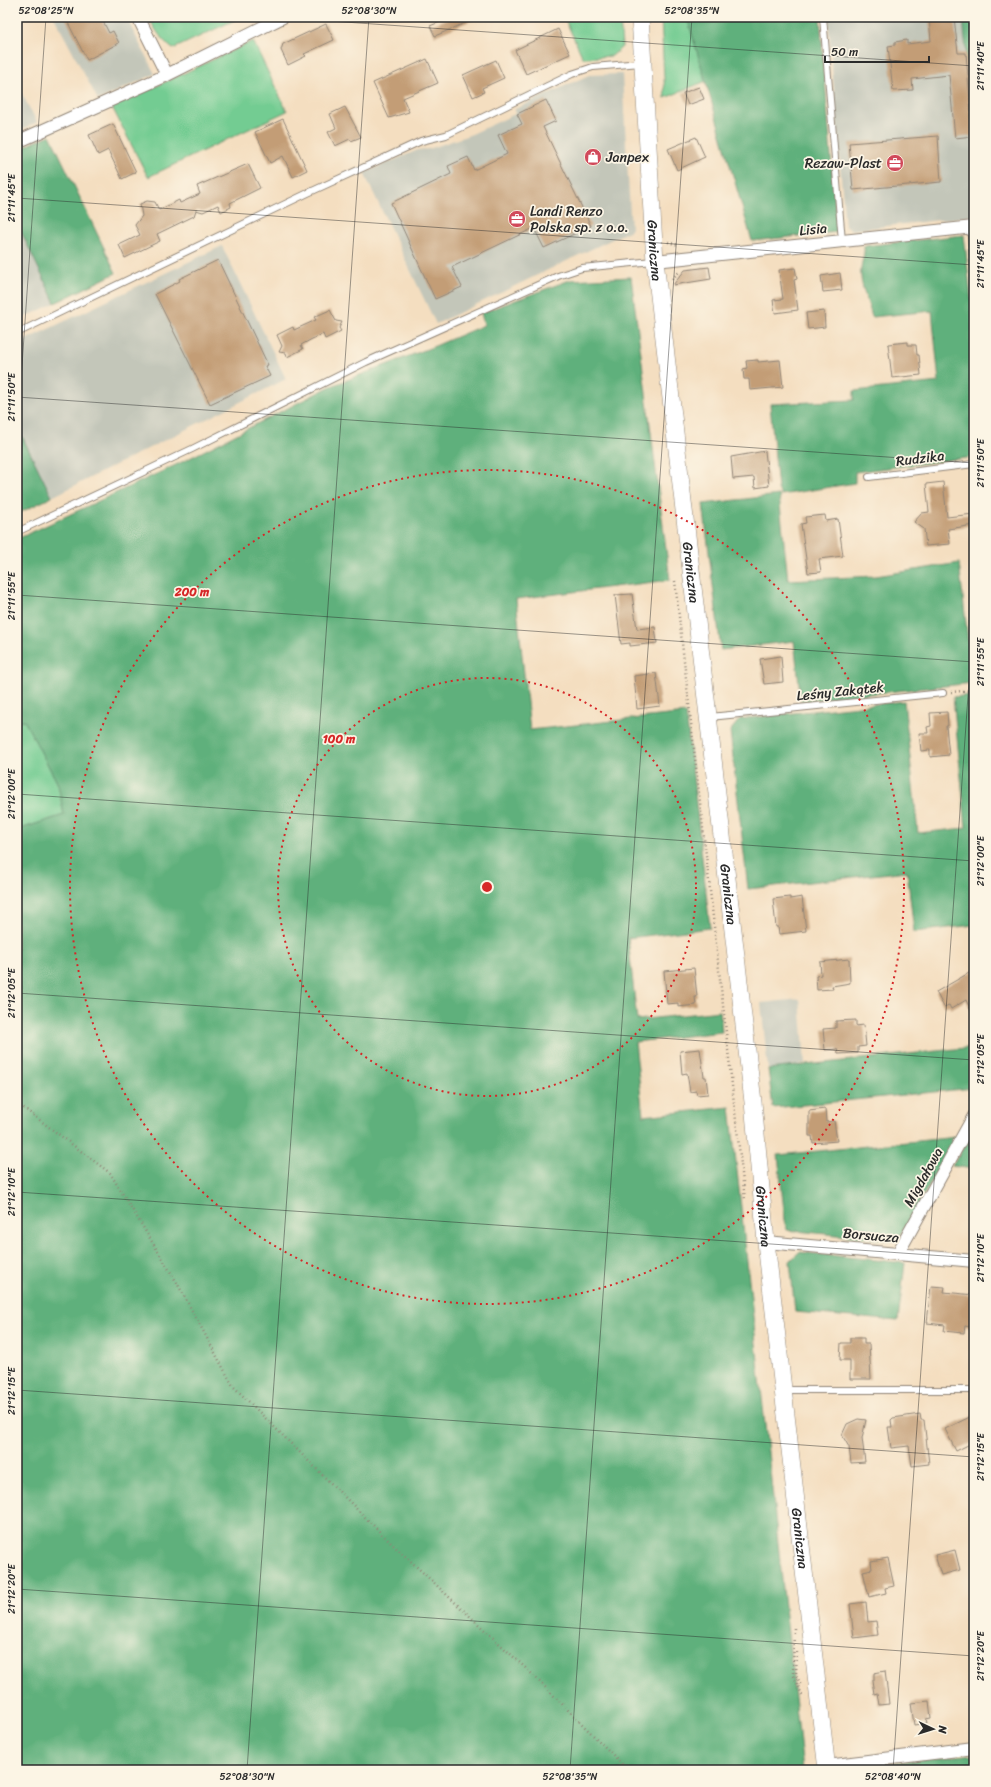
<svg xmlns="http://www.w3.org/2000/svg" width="991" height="1787" viewBox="0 0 991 1787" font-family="Sriracha,sans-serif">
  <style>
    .industrial { fill: #c3c6b9 }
    .green { fill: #73cc92; stroke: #4f7c5e }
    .forest { fill: #5eb07c; stroke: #446e54 }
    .building { fill: #c39d76 }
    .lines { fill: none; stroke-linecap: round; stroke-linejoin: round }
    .lane-casing { stroke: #908476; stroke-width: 8 }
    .street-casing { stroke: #908476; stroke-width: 14 }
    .secondary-casing { stroke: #908476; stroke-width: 18 }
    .path { stroke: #908476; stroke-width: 2.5; stroke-dasharray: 1 3; stroke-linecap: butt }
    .lane { stroke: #fff; stroke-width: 6 }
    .street { stroke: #fff; stroke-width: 12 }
    .secondary { stroke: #fff; stroke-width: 17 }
    .ticks { fill: none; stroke: #2b2b2b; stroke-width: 1; stroke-opacity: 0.45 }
    .ring { fill: none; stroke: #d62828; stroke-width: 2; stroke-dasharray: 2 4 }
    .labels { text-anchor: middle; stroke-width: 3.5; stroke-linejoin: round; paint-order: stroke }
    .poi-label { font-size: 14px; fill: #2b2b2b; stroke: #fcf5e5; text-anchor: start }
    .street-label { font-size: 14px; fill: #2b2b2b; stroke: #fcf5e5 }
    .centre { fill: #d62828; stroke: #fcf5e5; stroke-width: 2 }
    .ring-label { font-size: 12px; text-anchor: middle; font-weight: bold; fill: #d62828; stroke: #fcf5e5; stroke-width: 3.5; stroke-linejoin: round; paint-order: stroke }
    .neatline { fill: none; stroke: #2b2b2b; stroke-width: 1.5 }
    .ticks-label { font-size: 10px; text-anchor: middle; fill: #2b2b2b }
  </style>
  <rect width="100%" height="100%" fill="#fcf5e5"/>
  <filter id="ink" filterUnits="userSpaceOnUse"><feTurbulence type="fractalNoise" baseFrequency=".025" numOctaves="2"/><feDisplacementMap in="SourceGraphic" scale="8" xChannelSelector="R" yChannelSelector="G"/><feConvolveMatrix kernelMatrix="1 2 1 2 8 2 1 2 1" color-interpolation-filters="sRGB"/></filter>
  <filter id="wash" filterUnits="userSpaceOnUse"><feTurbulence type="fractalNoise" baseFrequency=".012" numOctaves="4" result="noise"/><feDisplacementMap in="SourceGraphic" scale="16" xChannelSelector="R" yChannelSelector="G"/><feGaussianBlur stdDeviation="0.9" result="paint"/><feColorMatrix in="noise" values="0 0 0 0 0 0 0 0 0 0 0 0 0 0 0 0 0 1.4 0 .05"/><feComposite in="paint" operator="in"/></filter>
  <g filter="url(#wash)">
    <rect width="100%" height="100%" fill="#f4dec0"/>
    <path class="industrial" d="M54,17H126L155,74L98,100Z
      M828,17H963L974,142V216L852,230L845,226Z
      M622,74L631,230L436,324L364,173L418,150L429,149L472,134L515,114V109L589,75Z
      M17,85L37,122L17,132Z
      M17,223L55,303L17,321Z
      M222,246L286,379L52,497L17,426V344Z
      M800,999L805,1064L768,1069L761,1003Z"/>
    <path class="green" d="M148,17H241L173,49C162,41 155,29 148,17Z
      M564,17H620L622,47L612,56L583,58Z
      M661,17H687L706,81L665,98Z
      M253,41L287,111L148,177L112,107Z
      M24,720L58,784L64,815L17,830V721Z"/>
    <path class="forest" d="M687,17H820L837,232L752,241Z
      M963,17H974V142Z
      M50,135L116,273L55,303L17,223V150Z
      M964,235L974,324V457L855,472V483L781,495L778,489L770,404L854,400V391L939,382L932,311L872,317C868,301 859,284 861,268C862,260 865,254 864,246Z
      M631,277L670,580L516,599L530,730L686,713L710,928L628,938L637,1020L720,1011L722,1032L635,1042L643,1116L730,1107L803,1770H17V830L64,815L58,784L24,720L17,721V539L180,463L329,387L435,346L484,325L481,313L570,280Z
      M17,426L52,497L17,514Z
      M779,495L788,580L876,576L959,563L973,683L801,701L794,641L721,650L703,504Z
      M974,695V925L914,932L907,871L748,889L730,731L740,719L904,701L918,833L966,828L953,697Z
      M974,1047V1088L773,1108L768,1069Z
      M974,1129V1169L952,1166Z
      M957,1137L897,1241L786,1230L778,1155Z
      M799,1252L905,1263L898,1321L795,1312L790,1261Z
      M974,1754V1770H858L861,1766Z"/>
    <g id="blocks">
      <path class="building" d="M65,17H101L109,33L113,31L119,43L87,60Z
        M451,17H479L435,36L430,26Z
        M929,17H954L958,53H966L973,136L955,138L949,75L912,79L913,90L893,91L888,46L895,45V42L907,40V44L931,41Z
        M326,24L334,40L304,54L306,56L288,65L281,50L283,44Z
        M558,29L570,54L526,74L515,50Z
        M427,59L438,83L403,98L409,112L389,118L373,83Z
        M496,60L504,78L482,88L484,92L473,97L463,75Z
        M699,87L704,99L688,105L683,93Z
        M546,100L556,121L543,127L591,226L544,248L534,228L452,267L462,287L435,299L391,203L451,174L448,166L468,157L474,170L507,154L498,135L522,124L517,114Z
        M345,107L361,137L351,141L350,139L335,146L328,132L336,128L330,114Z
        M283,119L307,170L293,177L283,156L270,163L255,132Z
        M113,124L136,172L122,179L108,150L98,155L89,135Z
        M938,136L941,182L853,190L849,143Z
        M696,137L705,157L677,170L668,149Z
        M248,164L260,188L230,203L231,207L221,212L218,205L203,212L196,210L194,216L157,234L160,241L125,258L119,245L140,235L135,225L142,216L140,204L147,201L155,202L159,210L179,200L180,203L200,194L197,186Z
        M218,260L268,365L265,366L270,376L210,404L155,294L180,281L179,279Z
        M709,267L711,279L673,285L685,270Z
        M795,268L797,279L794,280L798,310L775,313L773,300L783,299L779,270Z
        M840,273L842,290L823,292L821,276Z
        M330,310L336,321L342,322L339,328L341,331L325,339L323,334L312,339L301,345L303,349L287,357L286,353L279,352L282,346L277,335L293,327L294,330L316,320L314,317Z
        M824,311L825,327L808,329L806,313Z
        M908,342V345H916L917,355H919L921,375L892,378L888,344Z
        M758,360V362L780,360L783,387L750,390L749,379H744L743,369L747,368L746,361Z
        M765,451L769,486L755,488L754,477L733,479L731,457Z
        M943,482L947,517L974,514V525L948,529L950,544L926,546L924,529L914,522L922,513L929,512L926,484Z
        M825,515L826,521L838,519L843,556L819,559L821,572L808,573L801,524L806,523L805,517Z
        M632,594L637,629L655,627L657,643L630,646V643L621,644L615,595Z
        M781,656L783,682L764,684L760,659Z
        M656,673L660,706L637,709L634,676Z
        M947,712L948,726H946L949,755L930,757V750L921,751L919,733H928L927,727L931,726L930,713Z
        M790,897V899L802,897L806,931L779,934L778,927H776L773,899Z
        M849,959L850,983L832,986L833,989L817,990L816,976L821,975L820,962Z
        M694,968L697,997H695L696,1005L678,1007V1003L667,1004L664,971Z
        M974,970V1017L966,1000L951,1009L949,1005L944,1007L936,992Z
        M856,1020V1026L864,1025L866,1046L858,1047V1053L838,1054L837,1049L825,1050L823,1029L836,1028V1021Z
        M700,1049L704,1077H706L708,1094L697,1095L696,1091L690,1092L687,1073L682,1074L680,1051Z
        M825,1109L826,1122L834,1121L837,1141L813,1143L812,1136H809V1111Z
        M931,1286L945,1287L944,1292L974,1295L971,1327L965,1326L964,1333L944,1331L945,1325L927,1323Z
        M850,1338H864V1344H869L871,1379H850V1360H840L841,1343H850Z
        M920,1414L921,1420H924L929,1464L912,1466L909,1446L891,1448L888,1427H892L891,1420L893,1418Z
        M974,1415V1442L956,1451L945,1429Z
        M858,1419L866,1420L862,1438L865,1462L851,1463L849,1447L842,1435L847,1424Z
        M955,1550L960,1570L941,1575L935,1555Z
        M888,1558L894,1586L885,1588L886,1593L869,1597L863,1571L872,1569L871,1561Z
        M866,1602L868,1622L876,1621L878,1635L854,1638L850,1604Z
        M885,1671L889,1704L879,1705L877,1693L874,1694L872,1680H874V1673Z
        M929,1701L931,1718L926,1719L927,1723L914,1725L911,1703Z"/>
    </g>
  </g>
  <g filter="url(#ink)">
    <use href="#blocks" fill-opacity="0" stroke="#908476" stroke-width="1"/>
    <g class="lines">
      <defs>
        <path id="lane" d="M823,17L842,241
          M970,227L974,266
          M17,333L308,193L421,141L446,135L572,74L593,67L641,63
          M869,477L974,464
          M17,532L192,449L366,362L558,276L582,268L653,261
          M710,717L943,693
          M784,1390H974"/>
        <path id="street" d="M138,17L167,75
          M17,142L167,75L283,17
          M655,261L974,227
          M766,1242L974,1261
          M898,1253L974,1116
          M827,1766L974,1748"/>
        <g id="secondary">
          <path id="s1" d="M640,17L655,261L753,1102L766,1242L827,1770"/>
        </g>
      </defs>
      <use href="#lane" class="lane-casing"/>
      <use href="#street" class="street-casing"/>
      <use href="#secondary" class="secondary-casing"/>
      <path class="path" d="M668,242L678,245
        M672,279L680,271
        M675,581L745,1200
        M951,692L974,690
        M17,1103L110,1173L176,1281L233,1386L390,1542L532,1674L628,1770
        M794,1628L793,1674L802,1695
        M797,1652L796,1674L801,1686"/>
      <use href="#lane" class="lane"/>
      <use href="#street" class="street"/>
      <use href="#secondary" class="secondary"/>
    </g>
  </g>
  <path class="ticks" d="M273,17L974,66M17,198L974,265M17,397L974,463M17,438L46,17M17,595L974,662M17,794L974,861M17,993L974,1060M17,1192L974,1258M17,1390L974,1457M17,1589L974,1656M247,1770L369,17M570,1770L692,17M893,1770L974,610"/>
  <g class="ring">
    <circle cx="487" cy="887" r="209"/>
    <circle cx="487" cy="887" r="417"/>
  </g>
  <defs>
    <symbol id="shop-disc" viewBox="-11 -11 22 22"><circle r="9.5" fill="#d1495b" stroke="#fcf5e5"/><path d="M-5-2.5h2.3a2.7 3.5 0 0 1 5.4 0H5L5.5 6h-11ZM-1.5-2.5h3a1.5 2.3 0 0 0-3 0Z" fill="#fff"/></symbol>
    <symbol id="office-disc" viewBox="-11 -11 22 22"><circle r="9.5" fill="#d1495b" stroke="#fcf5e5"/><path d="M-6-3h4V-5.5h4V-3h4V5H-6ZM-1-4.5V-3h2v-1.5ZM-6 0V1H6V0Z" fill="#fff"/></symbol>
  </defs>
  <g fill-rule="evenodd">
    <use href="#shop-disc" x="583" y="147" width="20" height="20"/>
    <use href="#office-disc" x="885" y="153" width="20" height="20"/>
    <use href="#office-disc" x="507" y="209" width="20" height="20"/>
  </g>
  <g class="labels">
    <g class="poi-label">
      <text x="606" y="162">Janpex</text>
      <text x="882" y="168" text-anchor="end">Rezaw-Plast</text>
      <text x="530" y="216">Landi Renzo<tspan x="530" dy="16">Polska sp. z o.o.</tspan></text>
    </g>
    <g class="street-label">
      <text transform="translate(813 229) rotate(-6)" y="5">Lisia</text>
      <text dy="5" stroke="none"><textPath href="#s1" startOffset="234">Graniczna</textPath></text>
      <text transform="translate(920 458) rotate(-7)" y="5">Rudzika</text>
      <text dy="5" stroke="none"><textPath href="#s1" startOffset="558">Graniczna</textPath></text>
      <text transform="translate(840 691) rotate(-6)" y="5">Leśny Zakątek</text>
      <text dy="5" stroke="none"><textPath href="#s1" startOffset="882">Graniczna</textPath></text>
      <text transform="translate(923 1177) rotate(-61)" y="5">Migdałowa</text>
      <text dy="5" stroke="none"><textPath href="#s1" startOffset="1206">Graniczna</textPath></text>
      <text transform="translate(871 1235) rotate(5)" y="5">Borsucza</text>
      <text dy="5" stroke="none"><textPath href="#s1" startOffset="1530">Graniczna</textPath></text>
    </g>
  </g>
  <circle cx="487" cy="887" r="6" class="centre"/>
  <g class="ring-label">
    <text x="192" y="596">200 m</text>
    <text x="339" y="743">100 m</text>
  </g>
  <rect width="991" height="1787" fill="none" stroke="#fcf5e5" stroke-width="44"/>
  <g transform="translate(933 1729) rotate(94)" stroke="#fcf5e5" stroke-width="3" paint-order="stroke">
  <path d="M0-3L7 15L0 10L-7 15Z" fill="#2b2b2b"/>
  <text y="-6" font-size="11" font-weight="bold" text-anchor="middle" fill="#2b2b2b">N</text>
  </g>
  <path d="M825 56v6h104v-6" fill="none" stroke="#2b2b2b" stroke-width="2"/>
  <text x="831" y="56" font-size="12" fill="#2b2b2b" stroke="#fcf5e5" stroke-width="3" paint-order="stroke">50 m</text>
  <rect x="22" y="22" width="947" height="1743" class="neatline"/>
  <g class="ticks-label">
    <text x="46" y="14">52°08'25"N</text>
    <text x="369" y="14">52°08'30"N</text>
    <text x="692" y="14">52°08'35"N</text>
    <text transform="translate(980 66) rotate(-90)" y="4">21°11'40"E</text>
    <text transform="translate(11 198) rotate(-90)" y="4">21°11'45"E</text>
    <text transform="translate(980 264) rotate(-90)" y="4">21°11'45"E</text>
    <text transform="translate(11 397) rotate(-90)" y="4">21°11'50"E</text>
    <text transform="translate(980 463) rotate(-90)" y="4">21°11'50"E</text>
    <text transform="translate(11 596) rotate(-90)" y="4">21°11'55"E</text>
    <text transform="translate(980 662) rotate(-90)" y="4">21°11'55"E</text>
    <text transform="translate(11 794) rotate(-90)" y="4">21°12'00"E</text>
    <text transform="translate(980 861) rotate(-90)" y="4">21°12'00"E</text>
    <text transform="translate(11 993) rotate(-90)" y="4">21°12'05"E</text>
    <text transform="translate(980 1059) rotate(-90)" y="4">21°12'05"E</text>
    <text transform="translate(11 1192) rotate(-90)" y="4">21°12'10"E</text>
    <text transform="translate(980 1258) rotate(-90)" y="4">21°12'10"E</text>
    <text transform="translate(11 1391) rotate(-90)" y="4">21°12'15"E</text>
    <text transform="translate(980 1457) rotate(-90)" y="4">21°12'15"E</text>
    <text transform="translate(11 1589) rotate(-90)" y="4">21°12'20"E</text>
    <text transform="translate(980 1656) rotate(-90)" y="4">21°12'20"E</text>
    <text x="247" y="1780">52°08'30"N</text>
    <text x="570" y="1780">52°08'35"N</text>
    <text x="893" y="1780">52°08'40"N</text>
  </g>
</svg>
